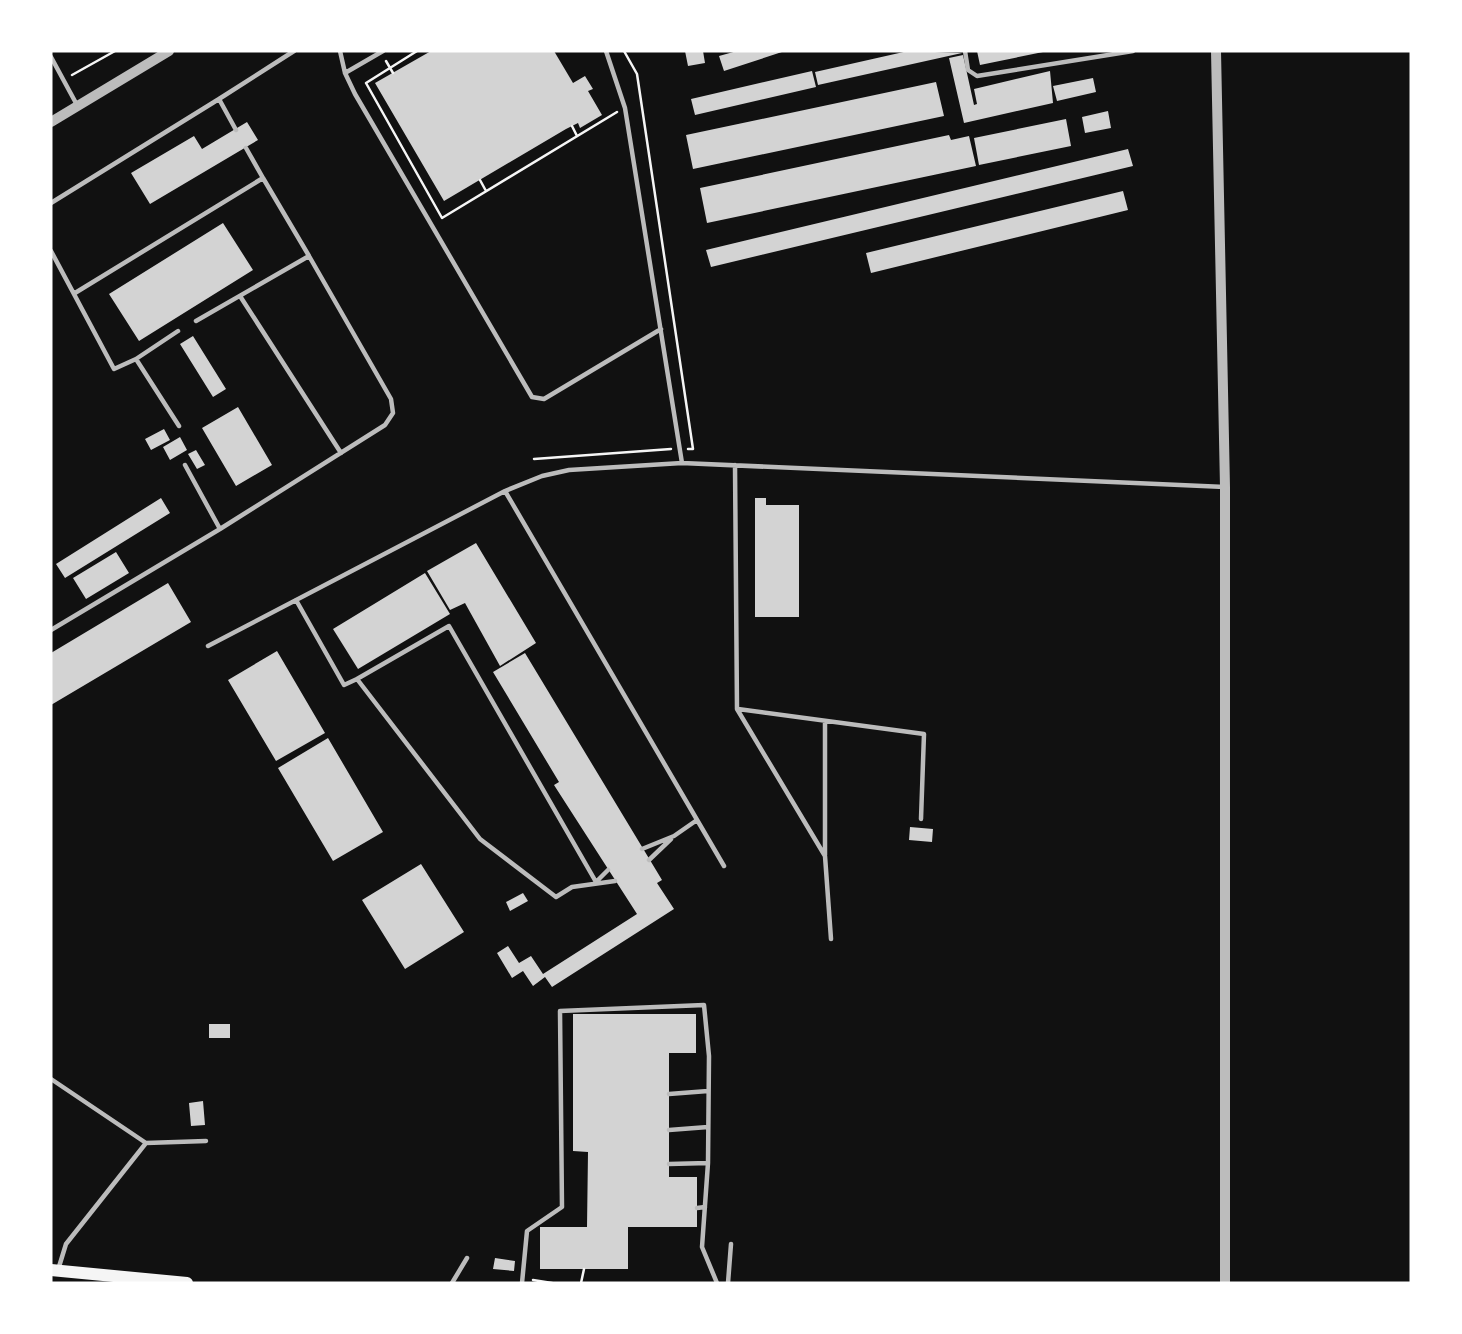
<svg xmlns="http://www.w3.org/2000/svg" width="1462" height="1334" viewBox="0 0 1462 1334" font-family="'PT Sans',sans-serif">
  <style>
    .building { fill: #d3d3d3 }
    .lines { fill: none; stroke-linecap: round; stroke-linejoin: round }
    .path { stroke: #f5f5f5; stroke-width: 2.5 }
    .service { stroke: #bcbcbc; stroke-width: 4.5 }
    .tertiary { stroke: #bcbcbc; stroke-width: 10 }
    .secondary { stroke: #f5f5f5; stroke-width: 12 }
  </style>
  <rect width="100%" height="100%" fill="#111"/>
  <path class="building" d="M431,51H554L573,83L585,76L593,89L588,91L602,115L580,128L578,123L566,129L444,201L375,83Z
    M685,51H703L705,63L688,66Z
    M737,51H785L724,71L719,56Z
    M908,51L962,53L818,85L815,72Z
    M977,51H1042L1043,52L980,65Z
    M963,55L974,105L977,104L974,89L1050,71L1053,103L964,123L949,58Z
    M812,71L816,87L695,115L691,99Z
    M1093,78L1096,92L1057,101L1053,86Z
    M936,82L944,116L693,169L686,135Z
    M1108,111L1111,128L1085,133L1082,117Z
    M1066,119L1071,146L979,165L974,138Z
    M247,122L258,140L150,204L131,173L194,136L202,149Z
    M949,135L951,140L969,136L976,166L707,223L700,188Z
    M1128,149L1133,166L711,267L706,250Z
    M1123,191L1128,210L871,273L866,253Z
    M223,223L253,270L139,341L109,294Z
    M193,336L226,389L213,397L180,344Z
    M238,407L272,465L236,486L202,428Z
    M164,429L170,440L151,450L145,439Z
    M180,437L187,450L170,460L163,447Z
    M196,450L205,465L197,469L188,454Z
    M161,498L170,513L65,578L56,564Z
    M755,498H766V505H799V617H755Z
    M476,543L536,643L500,666L465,603L450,610L427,571Z
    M116,552L129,573L86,599L73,578Z
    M425,573L450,614L358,669L333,629Z
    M168,583L191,622L51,705V653Z
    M277,651L325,733L276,761L228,680Z
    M525,653L662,880L657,883L674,909L552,987L545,977L533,986L523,971L512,978L497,953L508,946L519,963L531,956L543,974L637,914L554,785L559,782L493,672Z
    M328,738L383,832L333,861L278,768Z
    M910,827L933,829L932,842L909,840Z
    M421,864L464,932L405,969L362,900Z
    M523,893L528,901L510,911L506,902Z
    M573,1014H696V1053H669V1177H697V1227H628V1269H540V1227H587L588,1152L573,1151Z
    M209,1024H230V1038H209Z
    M203,1101L205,1125L191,1126L189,1103Z
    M495,1258L515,1261L514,1271L493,1269Z"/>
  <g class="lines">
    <path class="path" d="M417,51L366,83L442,218L617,112
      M624,51L637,74L693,449H688
      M386,61L393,73
      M72,75L115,51
      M572,126L577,136
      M480,180L486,191
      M534,459L671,449
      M533,1280L552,1283
      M581,1283L584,1269"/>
    <path class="service" d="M340,51L345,73L355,94L532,397L544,399L661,329
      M606,51L625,108L682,463
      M965,51L968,70L977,76L1133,51
      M51,57L77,105
      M345,73L383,51
      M219,99L294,51
      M246,148L263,178
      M51,203L219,99L236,130
      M51,251L114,369L136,359L179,426
      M75,293L263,178L309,256
      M240,296L341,453
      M196,321L309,256L391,399L393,413L385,425L220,529
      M136,359L178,331
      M735,465L737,709L825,856L831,939
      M505,491L724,866
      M296,600L344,685L357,679L480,839L556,897L572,887L615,881
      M51,630L220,529L185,465
      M208,646L505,491L542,476L569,470L682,463L1225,487
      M357,679L449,626L596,882
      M738,709L924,734L921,819
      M825,721V855
      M642,849L674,836L697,820
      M649,860L671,839
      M596,882L608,870
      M51,1079L146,1143
      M669,1094L708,1091
      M669,1130L708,1127
      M669,1164L708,1163
      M697,1208L705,1207
      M58,1270L66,1244L146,1143L206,1141
      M452,1283L467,1258
      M522,1283L527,1231L562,1207L560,1011L704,1005L709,1056L708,1163L702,1247L717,1283
      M728,1283L731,1244"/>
    <path class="tertiary" d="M1216,51L1225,487V1283
      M51,122L169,51"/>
    <path class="secondary" d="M51,1270L187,1283"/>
  </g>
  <rect width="1462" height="1334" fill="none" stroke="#ffffff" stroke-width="105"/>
</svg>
